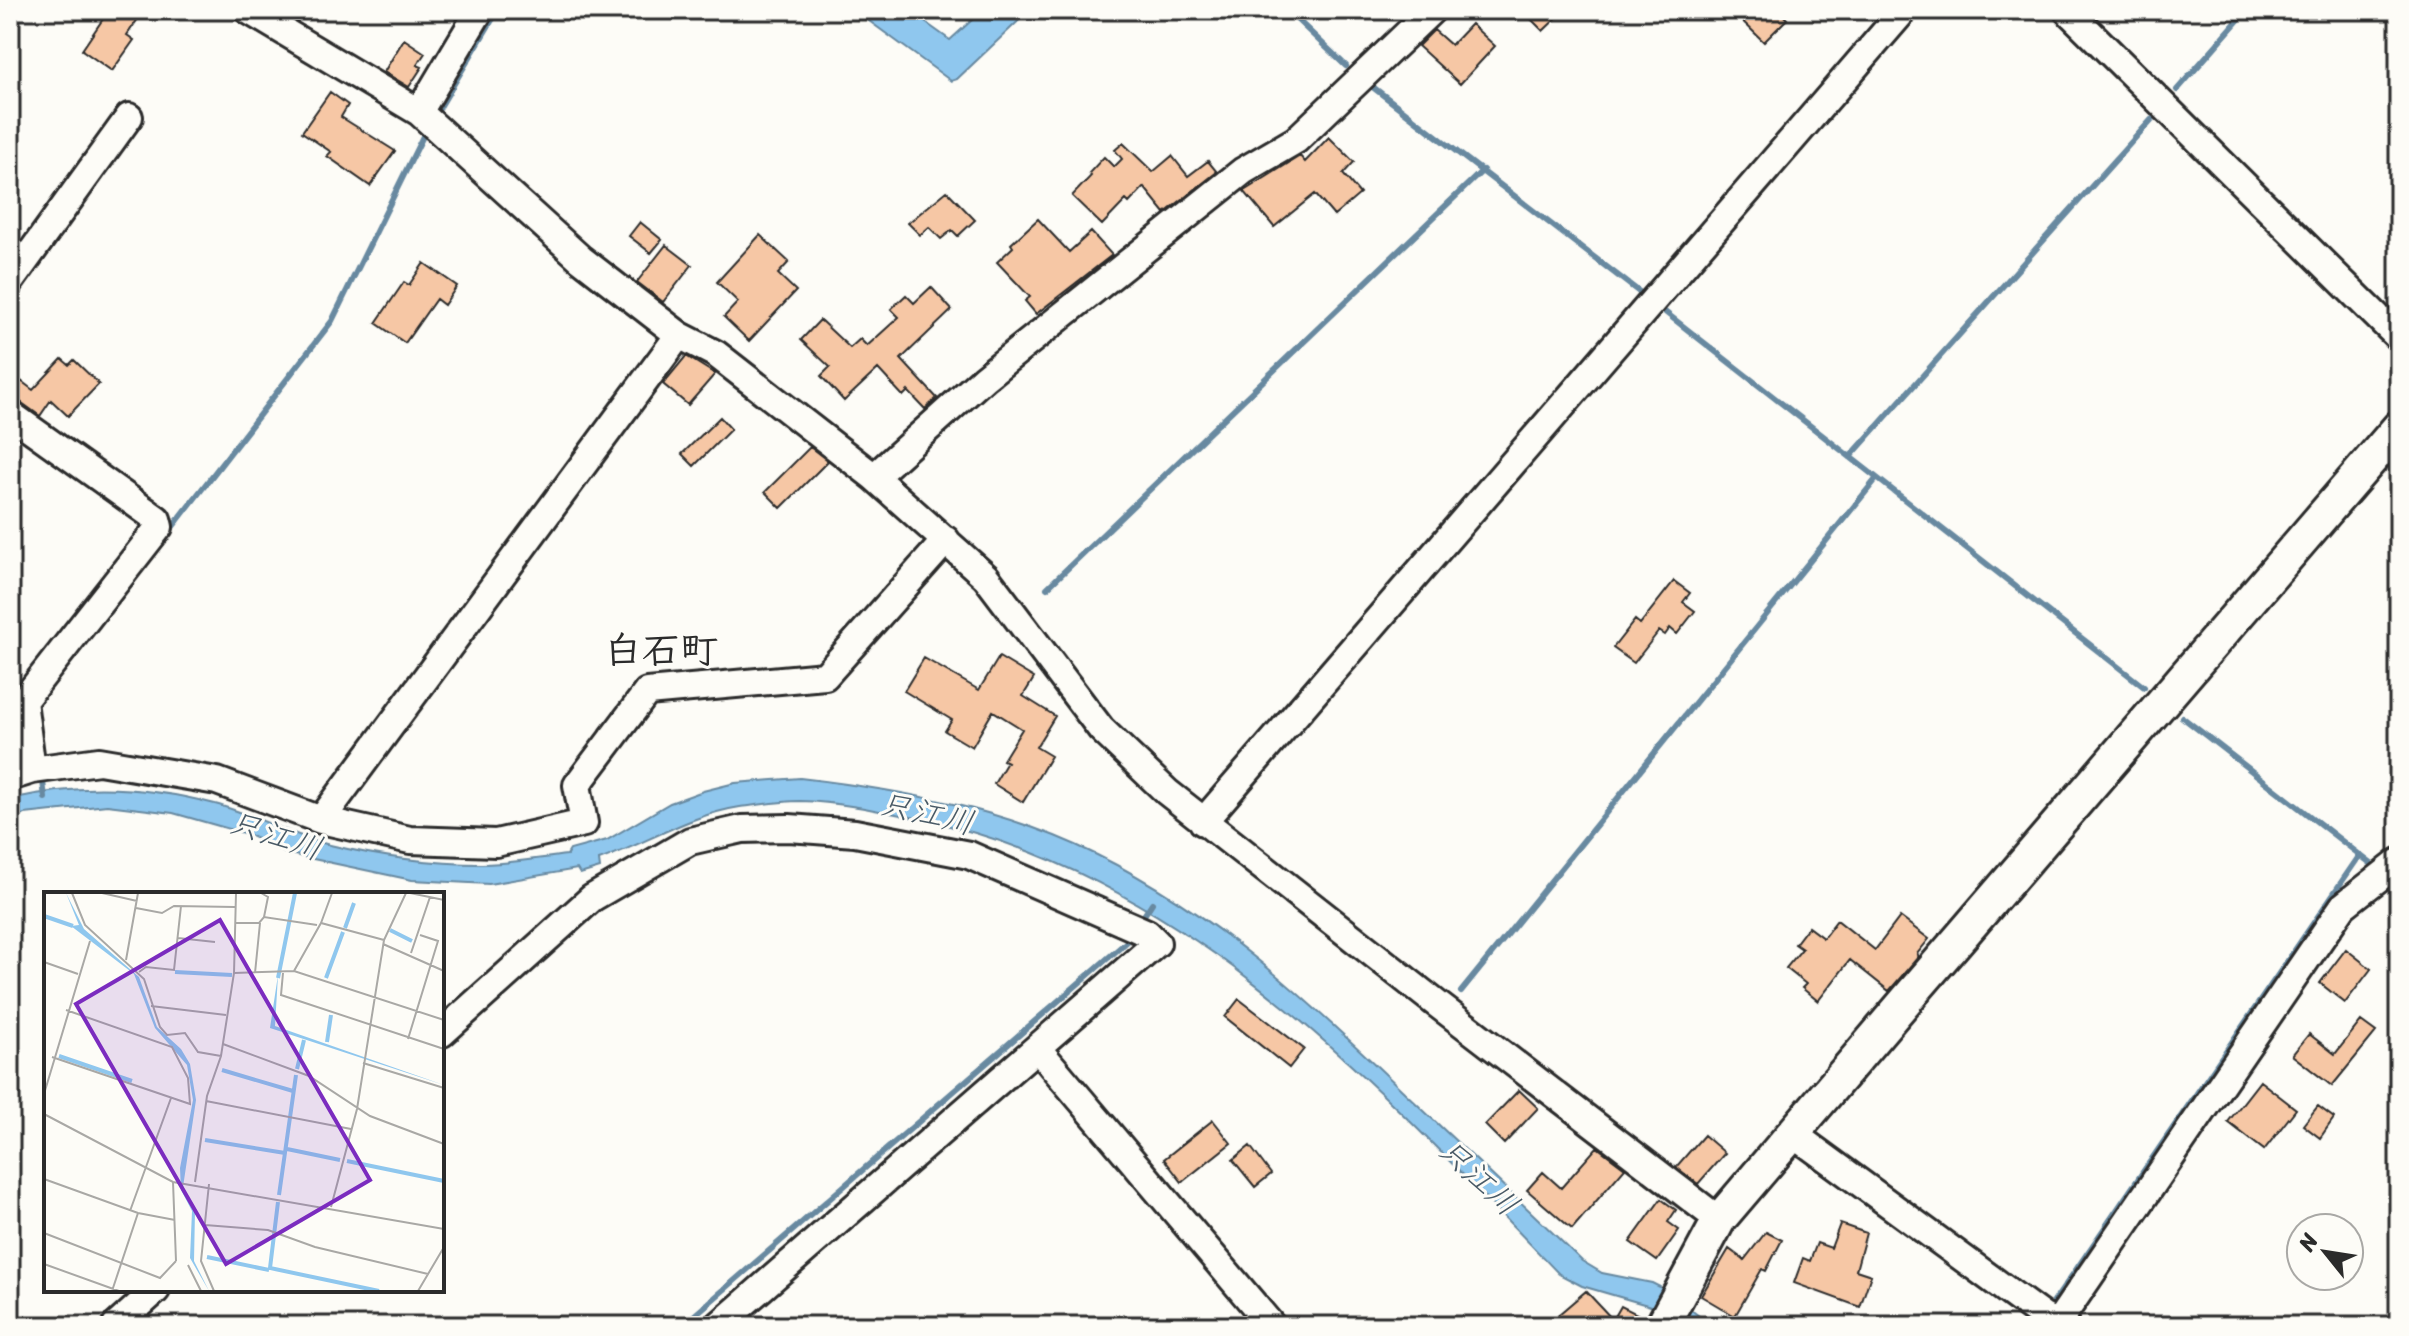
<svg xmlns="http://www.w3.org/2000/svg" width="2409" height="1336" viewBox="0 0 2409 1336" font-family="Sriracha,'Klee One',sans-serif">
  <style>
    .water { fill: #8fc7ee; stroke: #6789a0; stroke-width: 2 }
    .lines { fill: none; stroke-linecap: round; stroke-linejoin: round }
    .stream { stroke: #6789a0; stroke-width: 6 }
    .building { fill: #f6c7a5; stroke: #2b2b2b; stroke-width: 2 }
    .minor-casing { stroke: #2b2b2b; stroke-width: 32 }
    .tertiary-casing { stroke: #2b2b2b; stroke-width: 38 }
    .minor { stroke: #fdfcf7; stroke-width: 26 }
    .tertiary { stroke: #fdfcf7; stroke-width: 32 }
    .labels { text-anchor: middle; stroke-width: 6; stroke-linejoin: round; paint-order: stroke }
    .water-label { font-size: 32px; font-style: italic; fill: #495a66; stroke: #fdfcf7 }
    .district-label { font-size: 38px; font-weight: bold; fill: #2b2b2b; stroke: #fdfcf7 }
    .inset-river { fill: none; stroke: #8fc7ee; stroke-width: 4 }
    .inset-road { fill: none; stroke: #a9a8a5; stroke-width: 2 }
    .view { fill: #7b2cbf; fill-opacity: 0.15; stroke: #7b2cbf; stroke-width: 4 }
    .inset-edge { fill: none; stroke: #2b2b2b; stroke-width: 4 }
  </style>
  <rect width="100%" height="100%" fill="#fdfcf7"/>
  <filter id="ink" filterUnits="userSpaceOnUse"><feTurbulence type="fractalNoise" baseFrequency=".0125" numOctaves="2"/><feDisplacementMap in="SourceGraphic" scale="16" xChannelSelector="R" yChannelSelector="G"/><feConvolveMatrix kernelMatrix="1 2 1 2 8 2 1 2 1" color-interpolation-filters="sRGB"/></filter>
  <g filter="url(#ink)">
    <path class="water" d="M854,10H908L950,40L983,10H1030L957,79L951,81Z
      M800,778C902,790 1005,809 1097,855C1215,913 1308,1000 1402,1090C1462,1147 1522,1203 1582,1261L1602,1273L1652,1283L1664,1289L1712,1326H1677L1654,1307L1582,1286L1559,1274C1378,1086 1187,875 920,819C881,811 840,802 800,801C781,801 759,805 740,807C689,815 647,843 599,860L600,868L580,874L577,869L489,884L412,880L285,853L247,834L173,813L107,805L25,814L10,819V799C78,783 148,786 215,804C255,815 290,835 330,845C380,857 431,864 482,864C510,864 539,858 567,855L570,850L607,840L670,803L703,791L735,783Z"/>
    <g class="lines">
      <path class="stream" d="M1287,10L1346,66
        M1374,88L1647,298
        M2177,90L2247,10
        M434,117L498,10
        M1656,305L2144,687
        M1850,457L2152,119
        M168,533L332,321L426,130
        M1047,588L1483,170
        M2182,717L2378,869
        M42,773L45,798
        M1143,917L1152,903
        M1461,992L1877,478
        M2054,1302L2360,855
        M682,1326L1130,939
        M2391,1326L2399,1317"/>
    </g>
    <path class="building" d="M109,10H144L127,35L134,40L112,71L82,50Z
      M1522,10H1565L1543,31Z
      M1731,10H1778L1787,19L1764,42Z
      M1471,24L1495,46L1460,84L1418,46L1434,30L1451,45Z
      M404,39L425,53L417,65L422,67L409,87L384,72Z
      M330,92L348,105L341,117L395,151L370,186L327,156L331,152L302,132Z
      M1329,137L1354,162L1343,174L1360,194L1334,216L1315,194L1274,227L1244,191L1300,156L1305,162Z
      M1123,143L1153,172L1172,156L1188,176L1208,161L1217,172L1165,213L1144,187L1129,203L1126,200L1102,225L1072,196L1091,176L1089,173L1104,157L1114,167L1122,159L1115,150Z
      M947,191L975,220L958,236L952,230L941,239L929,227L920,235L908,223Z
      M1038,219L1069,252L1091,232L1112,255L1036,314L1025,301L1030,297L997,262L1013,247L1011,244Z
      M640,222L662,240L651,253L629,236Z
      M760,235L789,262L778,274L796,291L749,341L724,317L738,302L717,282Z
      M666,245L692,265L663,302L637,282Z
      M424,263L457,286L444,305L436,299L405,343L376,323L404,282L409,285Z
      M931,287L952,310L901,359L937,398L925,409L908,391L903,396L878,369L844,401L821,376L830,367L801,340L820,320L850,348L860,339L867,346L899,317L891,309L906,295L914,303Z
      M686,356L715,374L688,405L663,384Z
      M62,359L69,365L74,360L99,384L68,416L51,400L40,416L19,401L10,398L21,381L33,390Z
      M720,417L731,429L694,466L682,454Z
      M810,447L828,461L781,508L765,492Z
      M1674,581L1690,593L1683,602L1695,611L1677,634L1670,628L1665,635L1659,631L1634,663L1613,648L1635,620L1640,624Z
      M999,657L1034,678L1023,696L1055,716L1036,747L1051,756L1023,802L994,784L1007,762L1003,760L1022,729L993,711L972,747L945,731L952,720L904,691L924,658L979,690Z
      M1900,917L1929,939L1917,954L1919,956L1889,991L1850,960L1818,1001L1802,988L1806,984L1786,968L1802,949L1795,944L1808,927L1823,938L1837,920L1875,950Z
      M2346,949L2371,969L2345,1003L2320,983Z
      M1239,999L1304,1049L1289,1068L1225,1017Z
      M2361,1021L2376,1032L2332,1086L2292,1055L2309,1034L2335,1054Z
      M2260,1081L2296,1109L2264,1150L2228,1122Z
      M1519,1090L1538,1108L1504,1144L1485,1125Z
      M2318,1106L2334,1118L2320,1138L2303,1125Z
      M1213,1120L1231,1143L1182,1182L1164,1159Z
      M1704,1135L1725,1153L1698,1184L1676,1167Z
      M1250,1146L1271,1174L1255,1187L1233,1160Z
      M1597,1147L1625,1168L1572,1229L1527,1190L1543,1172L1561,1188Z
      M1661,1199L1676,1210L1668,1222L1679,1230L1657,1261L1630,1242Z
      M1840,1224L1866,1233L1856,1270L1871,1275L1860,1307L1794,1283L1803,1258L1810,1261L1817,1243L1831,1248Z
      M1766,1232L1782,1240L1766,1271L1762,1269L1735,1316L1701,1296L1729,1249L1744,1260Z
      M1586,1291L1613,1320L1621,1306L1645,1318L1643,1326H1545Z"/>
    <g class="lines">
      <defs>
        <path id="minor" d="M248,10L419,112L581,259L679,335L716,354L874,477L986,577L1101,729L1167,792L1437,1004L1719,1220
          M2067,10L2399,338
          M419,112L480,10
          M10,282L129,117
          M10,414L157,519L159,527L23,701L32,770
          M874,477L984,378L1243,171L1296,140L1432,10
          M10,777L32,770L99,761L217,781L321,820L410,840L496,843L584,823L577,785L647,692L825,676L946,540
          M321,820L679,335
          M1203,822L1904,10
          M442,1033L592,898L690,841L742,829L789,828L855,833L969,855L1147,933L1157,943L718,1326
          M1037,1048L1272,1326
          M1792,1133L2042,1316L2060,1326
          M2057,1324L2343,906L2399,862
          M116,1326L156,1290"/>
        <path id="tertiary" d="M1662,1326L1719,1220L1914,991L2399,427"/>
      </defs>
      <use href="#minor" class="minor-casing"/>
      <use href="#tertiary" class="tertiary-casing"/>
      <use href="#minor" class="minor"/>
      <use href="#tertiary" class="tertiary"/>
    </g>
  </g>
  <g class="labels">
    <g class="water-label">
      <text transform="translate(927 813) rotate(13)" y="11">只江川</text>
      <text transform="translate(276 835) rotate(18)" y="11">只江川</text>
      <text transform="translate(1479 1177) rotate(43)" y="11">只江川</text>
    </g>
    <g class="district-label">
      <text x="661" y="663">白石町</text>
    </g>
  </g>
  <g transform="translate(44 892)">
    <rect width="400" height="400" fill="#fdfcf7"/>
    <path d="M22,1L40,37L95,85L113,135L137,157L146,172L152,208L139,295L151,319L150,369L165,399L146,366L148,319L137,298L136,276L149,208L143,173L111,136L90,82L27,34L35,33ZM234,83L231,134L400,193L226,136Z" fill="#8fc7ee"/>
    <path class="inset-river" d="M0,24L29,34M301,36L310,11M346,38L368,49M131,80L188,83M234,86L251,1M282,86L299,40M283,150L287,123M15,164L88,189M253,177L260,148M178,178L249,199M161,248L241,261M243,257L296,268M303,269L400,289M235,303L252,183M234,310L226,376L335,399M163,365L225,378"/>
    <path class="inset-road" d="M28,1L41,33L100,87L116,135L123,143L141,141L154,160L177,164M58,1L93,9M217,1L224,5L220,25M366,1L400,8M92,16L118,21L130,14L191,15M191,31H215L220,25L273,33M277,31L288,1M134,46L171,50M339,52L400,79M367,61L386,5M82,68L94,1M0,70L34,82M250,79L277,31L340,48M95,80L102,75L130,78L137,14M190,81L250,79L400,128M211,81L216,31M239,81L237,103L400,157M107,114L182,123M364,147L394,49L376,43M179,152L265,184L326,224L400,252M8,165L146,212L144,186L128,155L22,118M319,171L400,196M0,202L46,49M162,209L307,237M0,222L129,290L400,337M0,287L94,321L131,328M129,290L132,369M151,290L163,204L177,164L190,81L192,1M165,292L157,369L170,399M287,315L313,217L340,48L362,1M86,319L127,206M161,333L224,338L271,355L384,382M0,341L116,386L132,369M0,372L75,399M144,373L157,399M68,399L94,321M374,399L400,355"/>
    <path class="view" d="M176,28L326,288L182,372L32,112Z"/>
    <rect width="400" height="400" class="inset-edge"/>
  </g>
  <rect width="2409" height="1336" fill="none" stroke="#fdfcf7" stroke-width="40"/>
  <rect x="20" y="20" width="2369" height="1296" fill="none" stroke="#2b2b2b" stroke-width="3" filter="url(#ink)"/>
  <g transform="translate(2325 1252) rotate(300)"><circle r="38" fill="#fdfcf7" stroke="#a9a8a5" stroke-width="2"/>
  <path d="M0-6L14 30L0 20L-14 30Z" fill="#2b2b2b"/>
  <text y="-12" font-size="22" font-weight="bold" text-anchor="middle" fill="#2b2b2b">N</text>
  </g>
</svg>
